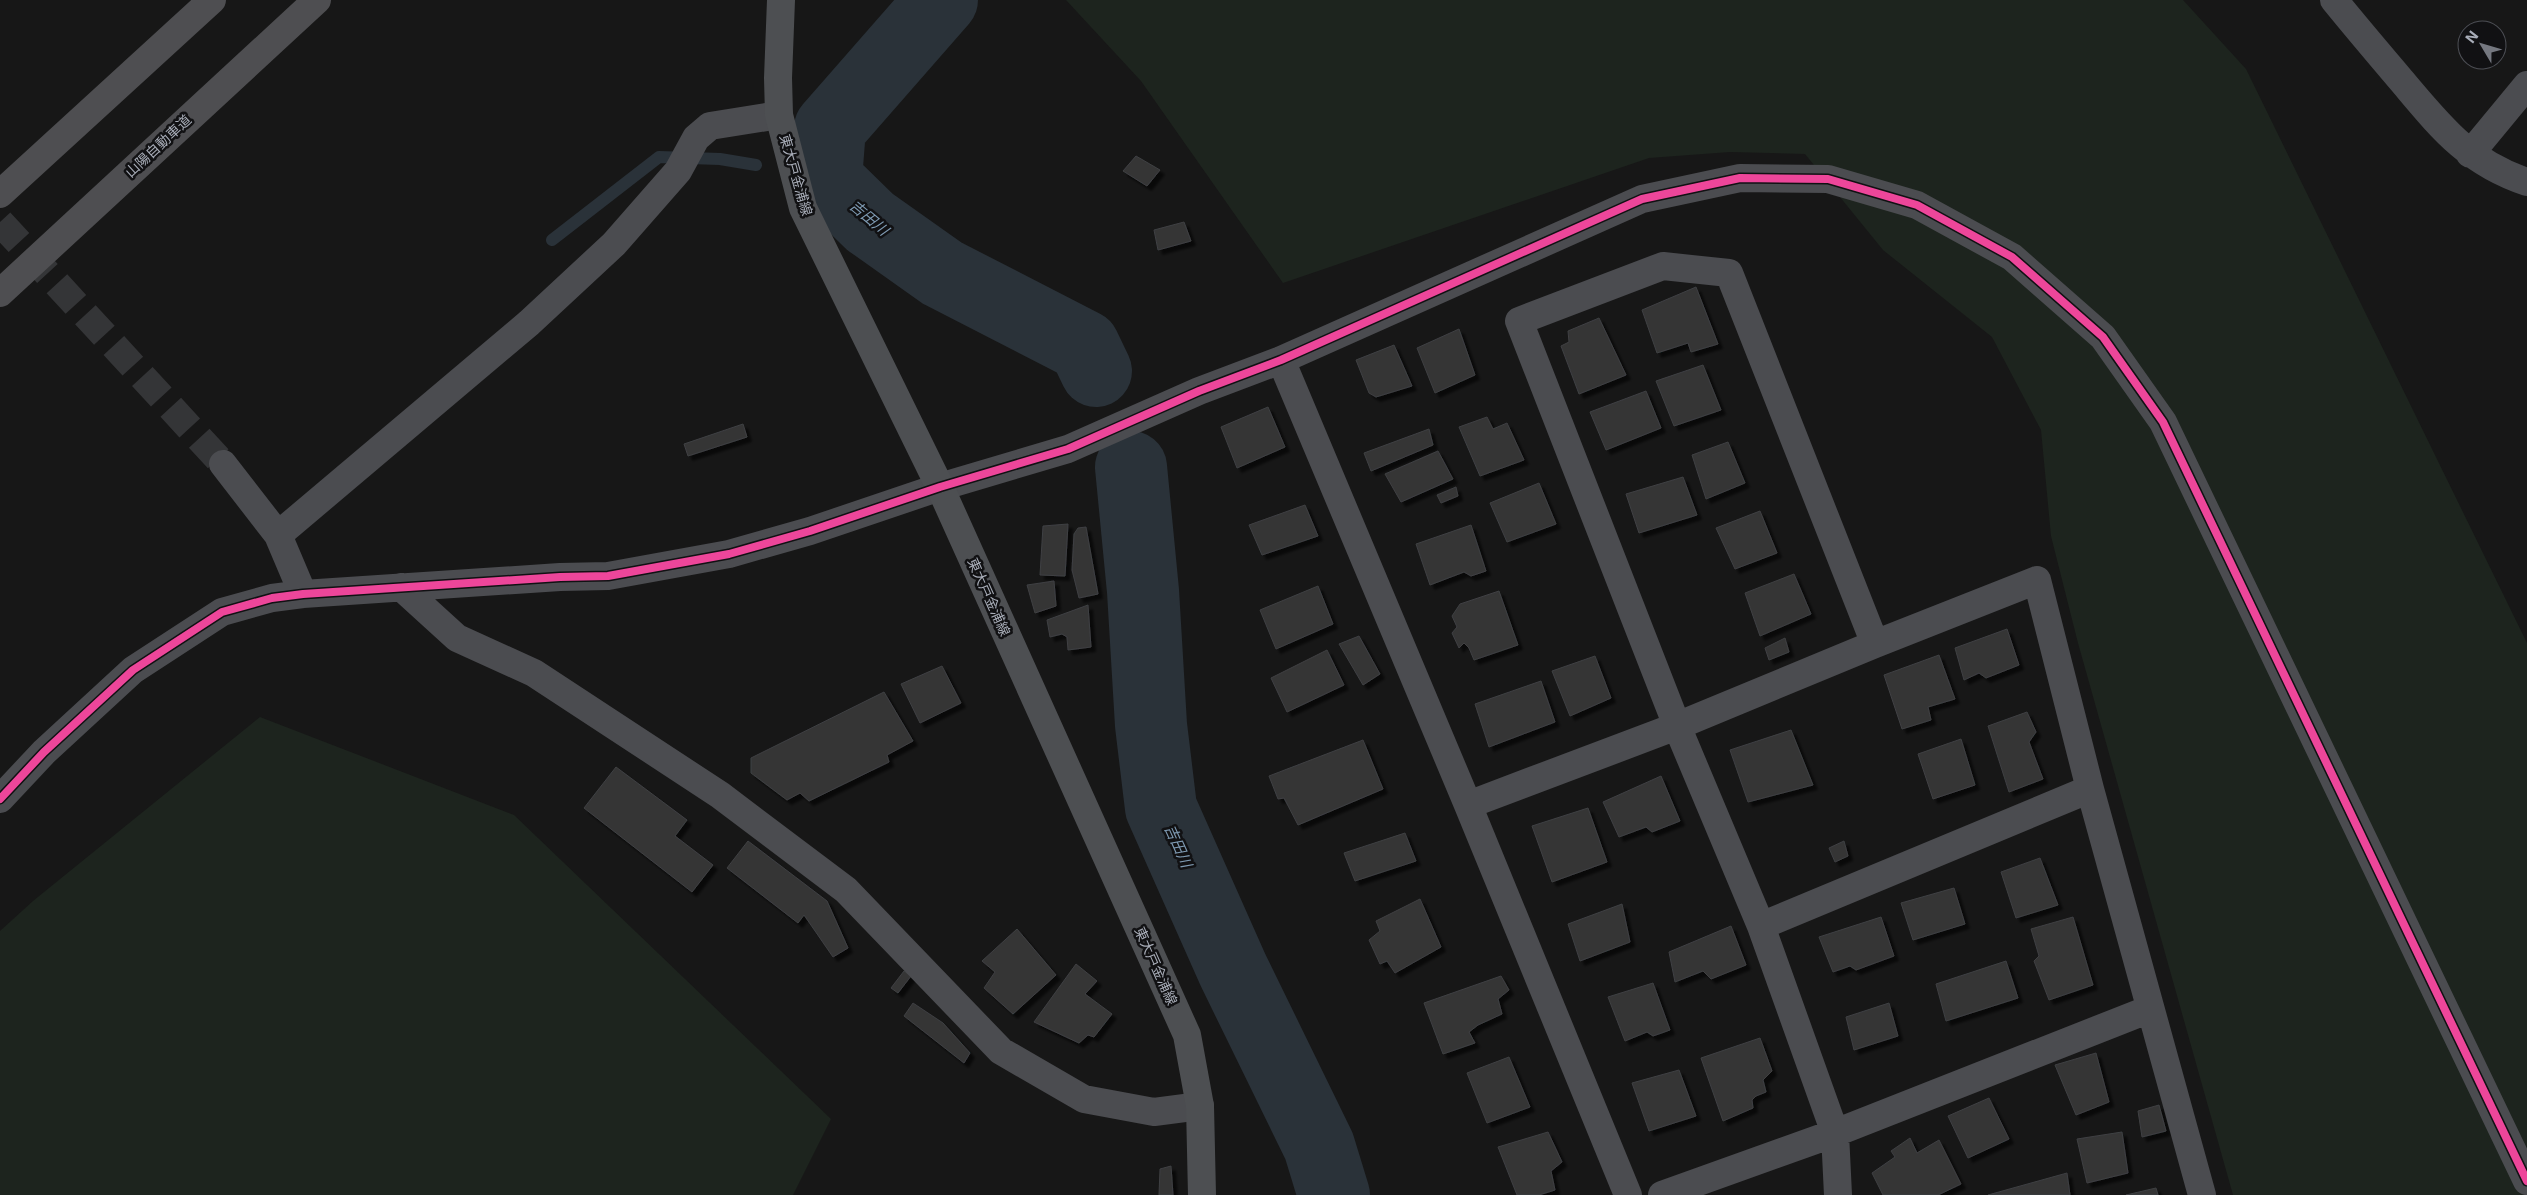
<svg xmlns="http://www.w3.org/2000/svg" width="2527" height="1195" viewBox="0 0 2527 1195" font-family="Inter,'Noto Sans JP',sans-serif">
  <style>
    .green { fill: #1d241e }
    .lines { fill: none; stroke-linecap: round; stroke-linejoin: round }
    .stream { stroke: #2a3239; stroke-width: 12 }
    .river { stroke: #2a3239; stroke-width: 72 }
    .building { fill: #353536; stroke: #3f4043; filter: url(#shadow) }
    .minor-tunnel { stroke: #343537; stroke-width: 28; stroke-dasharray: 28 14; stroke-linecap: butt }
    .minor { stroke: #4b4c50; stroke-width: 28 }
    .major { stroke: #4d4f52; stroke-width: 28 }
    .highway { stroke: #4e4e51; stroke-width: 28 }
    .cycleway-casing { stroke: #111113; stroke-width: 11 }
    .cycleway { stroke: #ed469a; stroke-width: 8 }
    .labels { text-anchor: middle; stroke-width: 5; stroke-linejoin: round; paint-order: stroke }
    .street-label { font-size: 14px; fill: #a8adb8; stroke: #111113 }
    .water-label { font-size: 15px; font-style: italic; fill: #7f9bb3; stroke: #111113 }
  </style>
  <defs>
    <filter id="shadow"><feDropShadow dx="4.5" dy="4.5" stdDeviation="1" flood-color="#0009"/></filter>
  </defs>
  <rect width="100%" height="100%" fill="#171717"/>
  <path class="green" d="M1066,0H2183L2246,69L2527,643V1195H2233L2078,643L2051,536L2041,430L1992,337L1883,250L1805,154L1730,152L1649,158L1283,283L1141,81Z
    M260,717L514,815L831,1119L793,1195H0V931L33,901Z"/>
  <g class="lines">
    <path class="stream" d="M817,177L826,179
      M552,240L659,157L720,159L756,165"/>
    <path class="river" d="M942,0L830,128L826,179L870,222L942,273L1084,346L1096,371
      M1131,467L1143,591L1151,725L1161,808L1233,970L1319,1146L1334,1195"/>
  </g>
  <path class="building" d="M1136,156L1160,170L1147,186L1123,171Z
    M1184,222L1191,241L1158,250L1154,230Z
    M1696,287L1718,344L1691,352L1688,343L1657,353L1642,310Z
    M1599,318L1626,375L1579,394L1561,346L1569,342L1568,331Z
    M1459,329L1475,375L1435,393L1417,348Z
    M1394,345L1412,386L1376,397L1369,393L1356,360Z
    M1703,365L1721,410L1674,426L1656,381Z
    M1646,391L1661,428L1606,450L1590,412Z
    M1268,407L1285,447L1237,468L1221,427Z
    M1487,417L1493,429L1507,423L1524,460L1480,476L1459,427Z
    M743,424L747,437L688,456L684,444Z
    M1429,429L1433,445L1371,471L1364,453Z
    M1728,442L1745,483L1706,499L1692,455Z
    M1438,451L1453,479L1401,502L1385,474Z
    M1683,477L1697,515L1639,533L1626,494Z
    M1539,483L1556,524L1507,542L1490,503Z
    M1456,487L1458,496L1441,503L1437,495Z
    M1305,505L1318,536L1262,555L1249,525Z
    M1760,511L1777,553L1735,569L1716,528Z
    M1068,524L1065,576L1040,575L1043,526Z
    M1471,525L1486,571L1471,576L1464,572L1430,585L1416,544Z
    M1086,527L1098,594L1079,598L1072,570L1074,534L1078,528Z
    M1794,574L1811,614L1760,636L1745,593Z
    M1054,581L1056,606L1035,613L1027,585Z
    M1318,586L1333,624L1276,649L1260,610Z
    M1499,591L1518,645L1474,660L1469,648L1464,643L1459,648L1452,633L1457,627L1452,616L1460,604Z
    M1088,605L1091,647L1068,650L1067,637L1062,634L1050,637L1047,620Z
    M2007,629L2019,665L1986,678L1979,673L1964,680L1955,648Z
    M1359,636L1380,674L1363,685L1339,644Z
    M1785,638L1789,652L1769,660L1765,648Z
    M1327,650L1344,685L1287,712L1271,678Z
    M1939,655L1955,699L1928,707L1931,720L1902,729L1884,675Z
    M1595,656L1611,698L1570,716L1552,671Z
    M942,666L961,703L920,723L901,684Z
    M1541,681L1555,722L1489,747L1475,704Z
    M884,692L913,741L887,755L889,762L809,801L800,793L787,800L751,773V758Z
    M2027,712L2036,732L2029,742L2043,779L2009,792L1988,726Z
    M1791,730L1813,785L1748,802L1730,750Z
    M1961,739L1975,785L1933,799L1918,754Z
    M1363,740L1383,789L1298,825L1284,798L1278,799L1269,776Z
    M616,767L687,820L675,836L713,865L692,892L584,808Z
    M1661,776L1680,821L1652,832L1646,827L1619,837L1603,802Z
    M1588,808L1607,862L1552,882L1532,826Z
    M1405,833L1416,861L1355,881L1344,853Z
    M748,841L827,901L848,948L833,957L804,915L798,923L727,868Z
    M1844,841L1848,856L1835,862L1829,848Z
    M2040,858L2058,905L2016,918L2001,872Z
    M1954,888L1965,924L1913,940L1901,903Z
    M1420,899L1441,947L1395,973L1387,961L1380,964L1369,940L1380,931L1376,921Z
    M1622,904L1630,942L1580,961L1568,924Z
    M1881,917L1894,956L1856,970L1850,966L1833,972L1819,937Z
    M2073,917L2093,985L2049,1000L2034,961L2039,956L2031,929Z
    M1731,926L1746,965L1711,979L1703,971L1675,982L1669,952Z
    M1017,929L1056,975L1013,1014L984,988L995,972L982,961Z
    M2006,961L2018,998L1946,1021L1936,984Z
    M1076,964L1097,981L1085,994L1112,1014L1094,1037L1088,1035L1079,1043L1034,1022Z
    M904,971L911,976L898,993L891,988Z
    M1501,976L1509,990L1498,999L1502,1014L1478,1025L1469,1032L1475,1043L1443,1054L1424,1003Z
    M1653,983L1670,1030L1653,1036L1647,1032L1625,1041L1608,997Z
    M913,1003L943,1023L970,1053L964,1063L904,1016Z
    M1889,1003L1898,1036L1854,1050L1846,1017Z
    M1760,1038L1772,1071L1763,1080L1766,1092L1756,1096L1752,1100L1753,1108L1723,1121L1701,1058Z
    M2096,1053L2109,1102L2076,1115L2055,1065Z
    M1509,1057L1530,1107L1487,1123L1467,1073Z
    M1679,1070L1696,1116L1649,1131L1632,1083Z
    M1989,1098L2009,1139L1968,1158L1948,1116Z
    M2159,1105L2166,1131L2142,1137L2138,1111Z
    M1548,1132L1562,1162L1551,1171L1555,1190L1539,1195H1517L1498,1147Z
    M2122,1132L2128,1173L2087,1183L2077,1139Z
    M1910,1138L1917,1153L1939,1140L1961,1184L1938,1195H1883L1872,1173L1895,1157L1891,1151Z
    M1171,1166L1173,1195H1159L1160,1169Z
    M2067,1173L2070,1195H1988Z
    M2156,1188L2158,1195H2126Z"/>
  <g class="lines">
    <path class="minor-tunnel" d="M0,222L223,464"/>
    <path class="minor" d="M2334,0C2356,27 2378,53 2401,80C2440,126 2467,162 2527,182
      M2470,154L2527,85
      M1281,360L1468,805L1628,1195
      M223,464L278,535L303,594
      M278,535L529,323L614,244L678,171L696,138L710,126L779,115
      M401,587L457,638L534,673L720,795L846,890L1001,1051L1084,1099L1154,1112L1200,1106
      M0,799L44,752L133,670L222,612L272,598L303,594L560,577L608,576L729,554L810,531L940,487L1068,449L1199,391L1281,360L1642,199L1740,178L1828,179L1917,205L2012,257L2103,337L2163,422L2527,1181
      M1468,805L1677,726L1875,644L2037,580L2090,789L2202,1195
      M1761,926L2090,789
      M1662,1195L1835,1133L2150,1009
      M1838,1195L1835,1133L1761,926L1677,726L1519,321L1663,266L1729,273L1875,644"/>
    <path class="major" d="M781,0L778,78L779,115L803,208L940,487L1187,1035L1200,1106L1202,1195"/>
    <path class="highway" d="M0,194L212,0
      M0,293L317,0"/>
    <defs>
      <path id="cycleway" d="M0,799L44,752L133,670L222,612L272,598L303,594L560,577L608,576L729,554L810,531L940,487L1068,449L1199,391L1281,360L1642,199L1740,178L1828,179L1917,205L2012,257L2103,337L2163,422L2527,1181"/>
    </defs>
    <use href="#cycleway" class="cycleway-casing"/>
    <use href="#cycleway" class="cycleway"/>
  </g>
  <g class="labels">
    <g class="street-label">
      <text transform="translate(158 146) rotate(-43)" y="5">山陽自動車道</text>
      <text transform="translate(796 175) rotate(74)" y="5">東大戸金浦線</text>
      <text transform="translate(989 597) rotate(66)" y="5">東大戸金浦線</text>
      <text transform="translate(1156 966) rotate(66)" y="5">東大戸金浦線</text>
    </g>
    <g class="water-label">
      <text transform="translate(869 218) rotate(40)" y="5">吉田川</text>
      <text transform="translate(1178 846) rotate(66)" y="5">吉田川</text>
    </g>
  </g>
  <g transform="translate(2482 45) rotate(308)"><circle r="24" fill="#111113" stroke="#4d4f55"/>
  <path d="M0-4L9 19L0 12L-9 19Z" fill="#757880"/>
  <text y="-8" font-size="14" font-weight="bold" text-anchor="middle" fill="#a8adb8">N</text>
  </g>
</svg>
